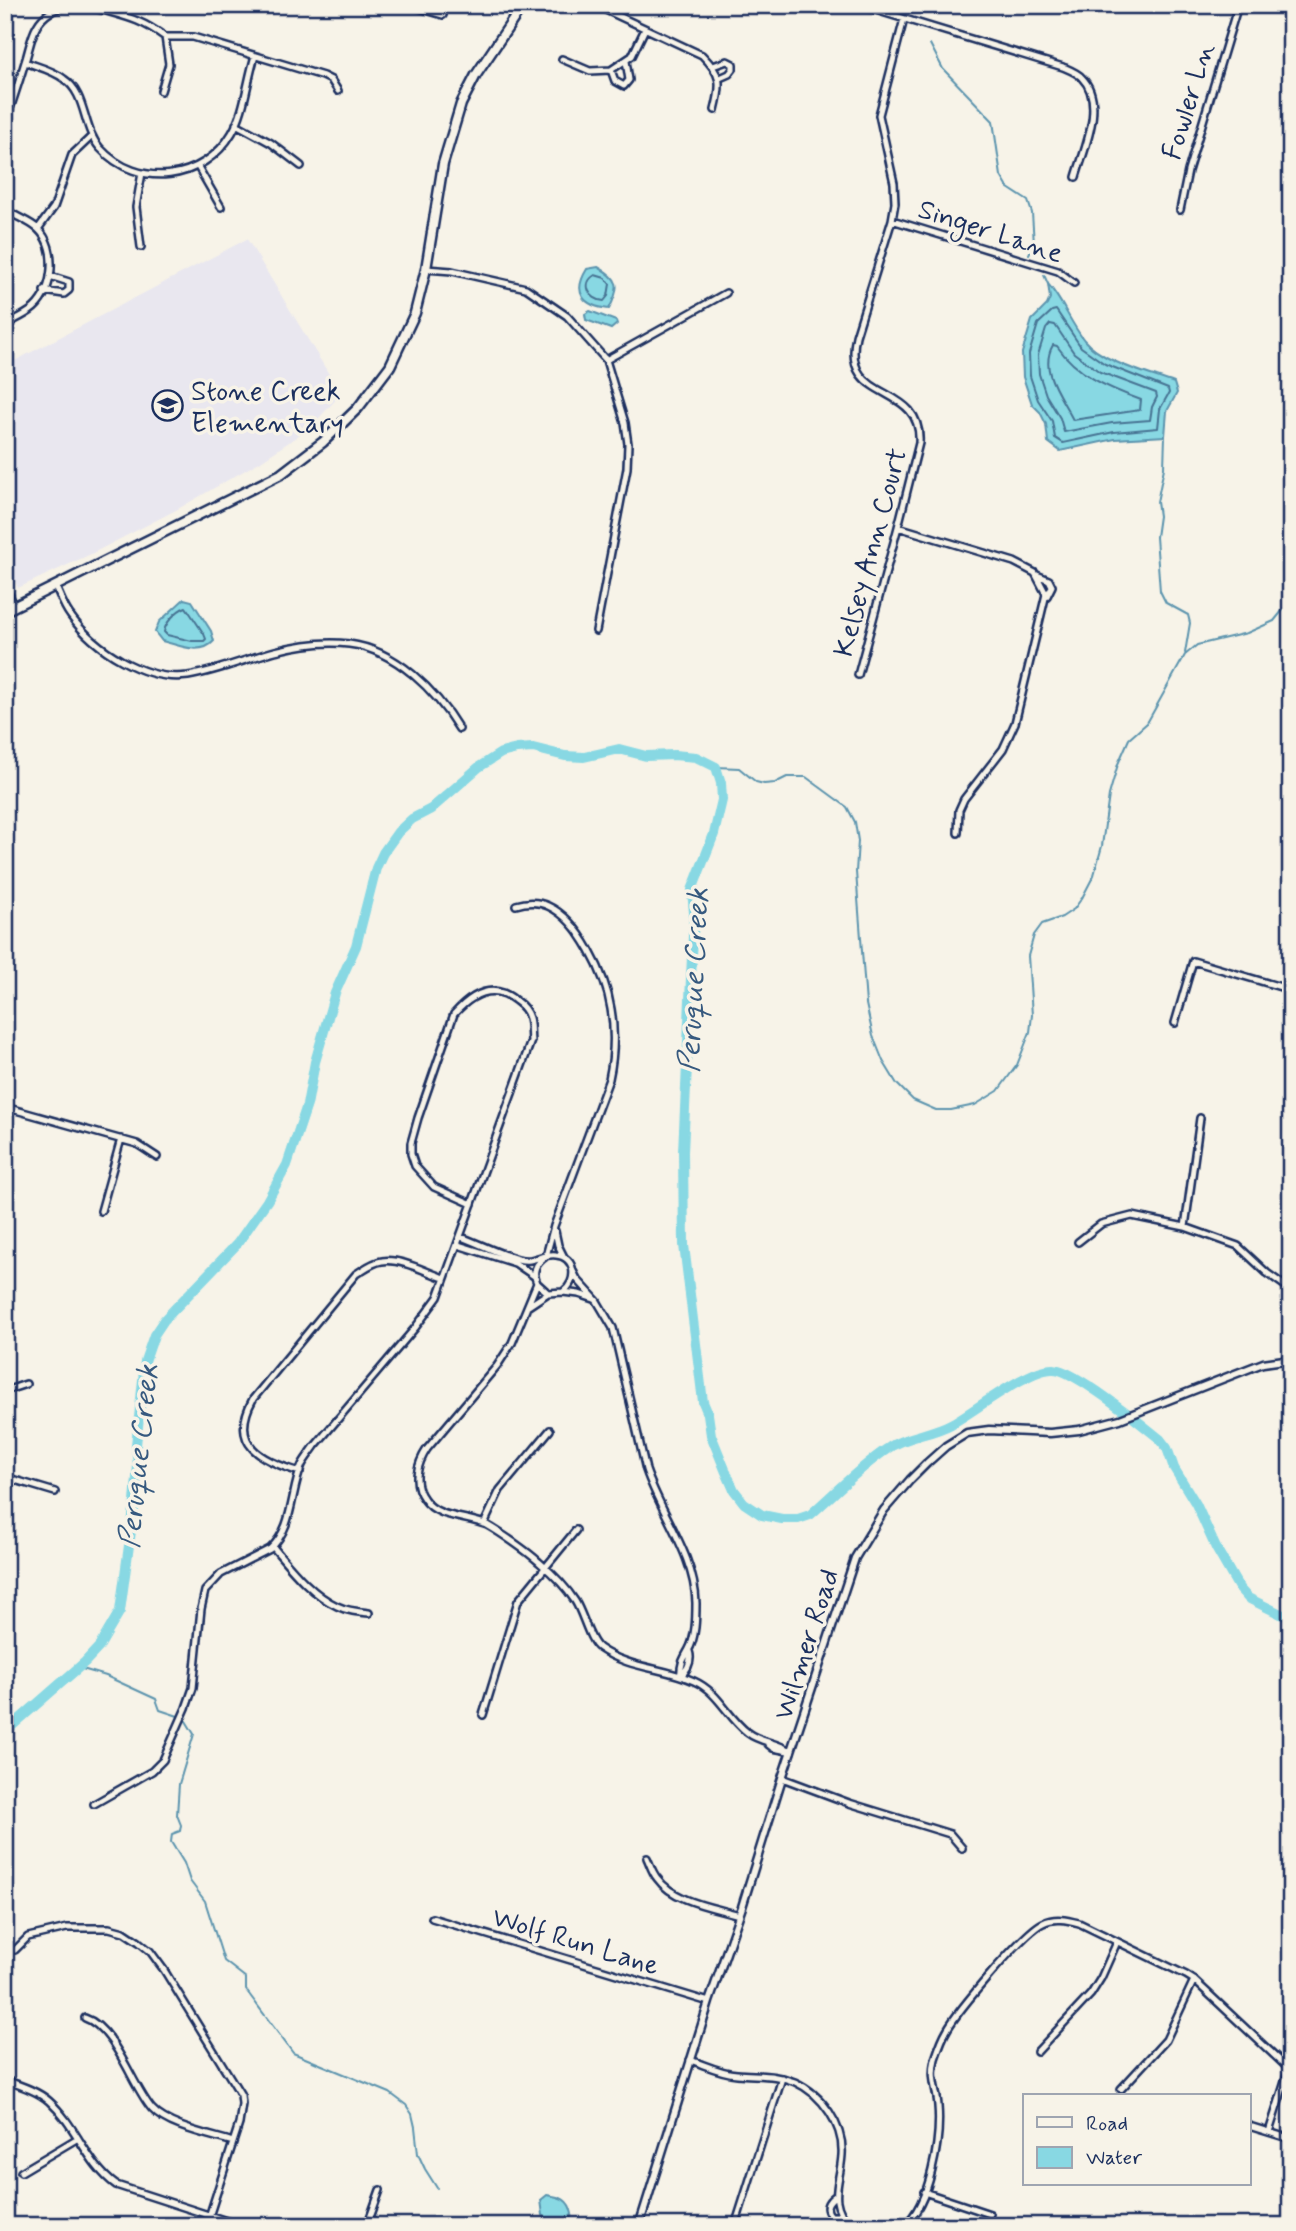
<svg xmlns="http://www.w3.org/2000/svg" width="1296" height="2231" viewBox="0 0 1296 2231" font-family="Mynerve,sans-serif">
  <style>
    .built { fill: #e9e7ef }
    .water { fill: #88d8e3; stroke: #5c94ae; stroke-width: 2 }
    .lines { fill: none; stroke-linecap: round; stroke-linejoin: round }
    .shore { stroke: #477393; stroke-width: 2 }
    .stream { stroke: #5c94ae; stroke-width: 2 }
    .river { stroke: #88d8e3; stroke-width: 10 }
    .minor-casing { stroke: #1b2f5e; stroke-width: 10 }
    .tertiary-casing { stroke: #1b2f5e; stroke-width: 11 }
    .primary-casing { stroke: #1b2f5e; stroke-width: 13 }
    .minor { stroke: #f7f3e8; stroke-width: 5 }
    .tertiary { stroke: #f7f3e8; stroke-width: 6 }
    .primary { stroke: #f7f3e8; stroke-width: 8 }
    .labels { text-anchor: middle; stroke-width: 7; stroke-linejoin: round; paint-order: stroke }
    .street-label { font-size: 28px; fill: #1b2f5e; stroke: #f7f3e8 }
    .poi-label { font-size: 28px; fill: #1b2f5e; stroke: #f7f3e8; text-anchor: start }
    .water-label { font-size: 30px; font-style: italic; fill: #36597f; stroke: #f7f3e8 }
  </style>
  <rect width="100%" height="100%" fill="#f7f3e8"/>
  <filter id="ink" filterUnits="userSpaceOnUse"><feTurbulence type="fractalNoise" baseFrequency=".0143" numOctaves="2"/><feDisplacementMap in="SourceGraphic" scale="14" xChannelSelector="R" yChannelSelector="G"/><feConvolveMatrix kernelMatrix="1 2 1 2 8 2 1 2 1" color-interpolation-filters="sRGB"/></filter>
  <g filter="url(#ink)">
    <path class="built" d="M247,239L341,394L319,418L295,438L261,461L176,510L91,554L18,588L5,556V366Z"/>
    <path class="water" d="M598,267C620,279 621,286 609,309C583,306 572,293 587,269Z
      M1048,284C1062,300 1070,322 1084,340C1102,362 1147,373 1174,383L1177,393L1167,411L1165,436L1115,439L1060,451L1048,442L1046,424L1040,412L1032,404L1023,377L1022,353L1032,320L1047,305L1050,298Z
      M590,311L616,321L617,324L611,329L586,320L585,314Z
      M184,599L192,601L211,631L214,641C201,656 178,645 162,641L155,632L159,622Z
      M547,2195C561,2197 569,2199 572,2214L567,2226H551L543,2215L541,2200Z"/>
    <g class="lines">
      <path class="shore" d="M595,275L605,278L610,284L608,296L604,301C589,300 581,283 595,275Z
        M1056,310L1081,347L1105,364L1168,389L1169,393L1160,409L1158,428L1114,432L1063,443L1055,438L1052,421L1038,400L1030,376L1029,354L1038,324L1052,311Z
        M1050,324L1055,325L1074,353L1100,372L1156,393L1157,397L1152,407L1150,420L1112,423L1064,432L1060,418L1046,395L1039,374L1038,355L1046,329Z
        M1053,345L1057,346C1077,375 1108,388 1141,400L1140,410L1073,420C1062,397 1038,371 1053,345Z
        M186,607L204,634L206,639L204,641H192L167,635L164,632C165,623 177,610 186,607Z"/>
      <path class="stream" d="M929,5L930,12
        M930,44L943,69L993,121L1001,176L1008,188L1028,201L1032,213L1034,244L1029,254
        M1044,275L1048,284
        M1165,436L1164,468L1157,502L1159,516L1156,537L1160,591L1166,603L1188,615L1190,623L1185,653
        M716,767L739,768L756,782L764,784L775,783L787,777H806L847,807L855,822L858,841L856,872L866,1004L873,1036L883,1061L897,1084L913,1100L936,1110H951L975,1105L998,1091L1017,1065L1030,1032L1032,1015L1028,956L1034,935L1042,924L1062,917L1074,909L1082,898L1094,875L1102,846L1109,795L1118,764L1129,739L1147,723L1185,655L1197,645L1247,633L1274,621L1291,600
        M79,1668L106,1676L156,1699L160,1710L178,1716
        M186,1721L194,1734L179,1784L177,1815L181,1825L180,1831L172,1834L171,1842L184,1863L190,1881L205,1901L224,1961L246,1978V1990L293,2053L390,2093L406,2105L412,2114L415,2127L418,2154L425,2169L437,2188"/>
      <path class="river" d="M5,1732L85,1662L99,1647L120,1611L135,1502L138,1465L136,1445L145,1361L154,1335L164,1320L237,1244L267,1201L287,1165L307,1105L315,1062L335,993L356,946L376,868L383,853L398,832L412,819L431,809L479,767L501,753L517,749L533,748L565,756L584,757L619,749L646,756L674,755L696,757L716,767L721,783L722,800L714,834L692,890L694,913L683,1152L684,1245L703,1402L708,1414L711,1435L726,1472L734,1490L744,1503L762,1515L782,1519H798L810,1515C835,1493 859,1468 887,1449C905,1436 931,1435 951,1424C974,1412 1030,1367 1054,1369C1074,1370 1142,1424 1160,1439L1167,1448L1174,1468L1196,1504L1216,1548L1239,1588L1248,1598L1291,1619"/>
      <defs>
        <path id="minor" d="M409,5L443,15
          M595,5L702,55C722,75 722,83 715,110
          M859,5L1063,67C1070,70 1078,73 1082,78C1106,102 1084,149 1076,177
          M165,37H193L323,76L331,80L338,91
          M562,59L590,71L611,70L632,56L645,29
          M25,62C38,67 53,70 64,79C87,94 82,128 100,148C138,190 204,181 232,133C245,111 247,81 255,56
          M713,66L727,61L733,64V69L729,74L720,78
          M611,70L615,81L624,86L629,80L626,61
          M5,124C12,103 19,82 25,62C29,50 31,36 37,26C52,0 82,5 106,11C131,18 143,21 165,37L169,64L161,91
          M236,124L271,143L301,166
          M198,167L221,207
          M5,209C15,217 28,220 38,229C58,248 54,290 34,308C26,315 14,320 5,325
          M1180,210L1188,171L1238,5
          M892,220L1058,271L1074,283
          M38,229L54,207L72,155L91,137
          M141,247L136,207L142,173
          M426,269L452,271L526,288L567,316L606,360L625,423L628,444L627,468L596,631
          M44,291L64,294L69,290V282L50,276
          M606,360L726,293
          M898,527L1014,562L1035,573L1046,594L1015,723L1003,749L964,799L959,810L958,833
          M1037,575L1049,580L1052,586L1047,596
          M56,587C60,596 64,607 70,615C94,649 145,682 188,676C218,671 246,659 275,651C298,645 325,641 349,644C396,650 436,691 459,729
          M858,675L898,527L919,443C923,380 840,406 856,336L892,220L895,203L894,183L879,115L904,19
          M516,905C526,902 537,901 548,906C580,920 606,976 611,1009C615,1033 614,1056 609,1079L554,1226L546,1256
          M1175,1023L1193,961L1291,990
          M5,1107L137,1144L157,1157
          M101,1211L121,1139
          M1185,1227L1200,1118
          M555,1231L558,1245L564,1257
          M461,1237C480,1244 499,1254 518,1259C534,1264 542,1253 556,1255C576,1257 578,1281 563,1292L548,1293L537,1283C532,1272 535,1264 545,1257
          M1078,1242L1101,1224L1132,1216L1185,1227L1238,1246L1267,1273L1291,1290
          M458,1245L515,1263L534,1276
          M573,1271L577,1279L597,1301L613,1328L646,1470C661,1514 695,1556 696,1603C696,1617 696,1638 688,1651C683,1660 680,1665 681,1676
          M537,1283L512,1343L497,1366L427,1449C417,1464 412,1483 424,1499C437,1519 467,1516 487,1525C501,1533 527,1551 539,1562C552,1573 566,1587 575,1601C583,1613 589,1641 599,1648C629,1669 663,1667 694,1681C719,1692 727,1717 748,1733C761,1743 778,1742 791,1752
          M563,1292L579,1294L594,1299
          M527,1307L548,1293
          M5,1391L26,1384
          M300,1472C262,1461 228,1445 253,1399L356,1274C364,1269 373,1262 382,1261C401,1258 426,1272 444,1278
          M5,1477L55,1492
          M484,1524L500,1490L550,1430
          M273,1547C291,1568 311,1594 337,1606C347,1611 358,1612 369,1613
          M681,1676C688,1669 692,1660 689,1651
          M483,1715L518,1601L576,1530
          M768,1744L773,1748L788,1751
          M782,1778L849,1803L950,1834L962,1848
          M94,1804L152,1771L163,1760L186,1708L193,1688L201,1609L205,1591L221,1574L270,1549C294,1527 290,1493 302,1465C305,1459 311,1452 315,1446L415,1328L438,1297L531,1041C530,1033 531,1025 529,1018C527,1011 522,1005 516,1001C493,981 471,995 454,1014L418,1118L411,1143V1154L415,1166L434,1187L472,1204
          M647,1858C650,1864 652,1872 657,1878C674,1902 713,1907 739,1915
          M432,1918L709,2002
          M15,1950L28,1937L67,1928H109L124,1932L139,1942L150,1951L164,1970L241,2095L242,2104L239,2124L206,2226
          M85,2018C115,2028 132,2086 152,2109C168,2127 211,2135 233,2142
          M1037,2052L1091,1994L1101,1978L1117,1942
          M690,2060C705,2065 721,2073 737,2074C757,2076 776,2074 795,2082C822,2094 844,2126 842,2155C840,2185 827,2200 850,2226
          M5,2080C19,2085 38,2091 49,2101C77,2126 86,2163 116,2185L242,2226
          M1121,2089L1166,2040L1194,1980
          M1249,2126L1291,2139
          M1269,2132L1289,2069
          M21,2172L78,2138
          M924,2192L990,2214
          M835,2196C827,2202 824,2208 831,2216H841
          M367,2226L380,2190
          M735,2226L782,2078
          M904,2226C930,2204 941,2140 938,2106C937,2089 930,2079 935,2059C938,2050 942,2038 947,2030C958,2010 1024,1932 1043,1923C1055,1917 1067,1920 1079,1923L1186,1975L1194,1980L1289,2069"/>
        <path id="tertiary" d="M5,586L14,607
          M639,2226L709,2002L742,1907L782,1778L855,1558L884,1510L910,1480L927,1463L946,1446L967,1433L989,1430L1050,1433L1079,1430L1120,1419L1263,1363L1291,1359"/>
        <path id="primary" d="M5,611L281,474L323,442L358,408L390,366L415,313L426,269L443,164L461,104L476,75L523,5"/>
      </defs>
      <use href="#minor" class="minor-casing"/>
      <use href="#tertiary" class="tertiary-casing"/>
      <use href="#primary" class="primary-casing"/>
      <use href="#minor" class="minor"/>
      <use href="#tertiary" class="tertiary"/>
      <use href="#primary" class="primary"/>
    </g>
  </g>
  <defs>
    <symbol id="school-ring" viewBox="-11 -11 22 22"><circle r="9.5" fill="#f7f3e8" stroke="#1b2f5e" stroke-width="1.5"/><path d="M0-5L7-2L0 1L-7-2ZM-4 1L0 2.5L4 1V4Q0 6-4 4Z" fill="#1b2f5e"/></symbol>
  </defs>
  <g fill-rule="evenodd">
    <use href="#school-ring" x="150" y="388" width="35" height="35"/>
  </g>
  <g class="labels">
    <g class="street-label">
      <text transform="translate(1187 101) rotate(-73)" y="10">Fowler Ln</text>
      <text transform="translate(991 230) rotate(18)" y="10">Singer Lane</text>
      <text transform="translate(869 552) rotate(-75)" y="10">Kelsey Ann Court</text>
      <text transform="translate(805 1644) rotate(-72)" y="10">Wilmer Road</text>
      <text transform="translate(576 1940) rotate(17)" y="10">Wolf Run Lane</text>
    </g>
    <g class="poi-label">
      <text x="191" y="400">Stone Creek<tspan x="191" dy="32">Elementary</tspan></text>
    </g>
    <g class="water-label">
      <text transform="translate(693 980) rotate(-87)" y="10">Peruque Creek</text>
      <text transform="translate(138 1456) rotate(-84)" y="10">Peruque Creek</text>
    </g>
  </g>
  <rect width="1296" height="2231" fill="none" stroke="#f7f3e8" stroke-width="28"/>
  <rect x="14" y="14" width="1268" height="2203" fill="none" stroke="#1b2f5e" stroke-width="2.5" filter="url(#ink)"/>
  <rect x="1023" y="2094" width="228" height="91" fill="#f7f3e8" stroke="#9fa5b1" stroke-width="2"/>
  <rect x="1037" y="2117" width="35" height="10" fill="#f7f3e8" stroke="#9fa5b1" stroke-width="2"/>
  <text x="1086" y="2130" font-size="21" fill="#1b2f5e">Road</text>
  <rect x="1037" y="2147" width="35" height="21" fill="#88d8e3" stroke="#9fa5b1" stroke-width="2"/>
  <text x="1086" y="2164" font-size="21" fill="#1b2f5e">Water</text>
</svg>
